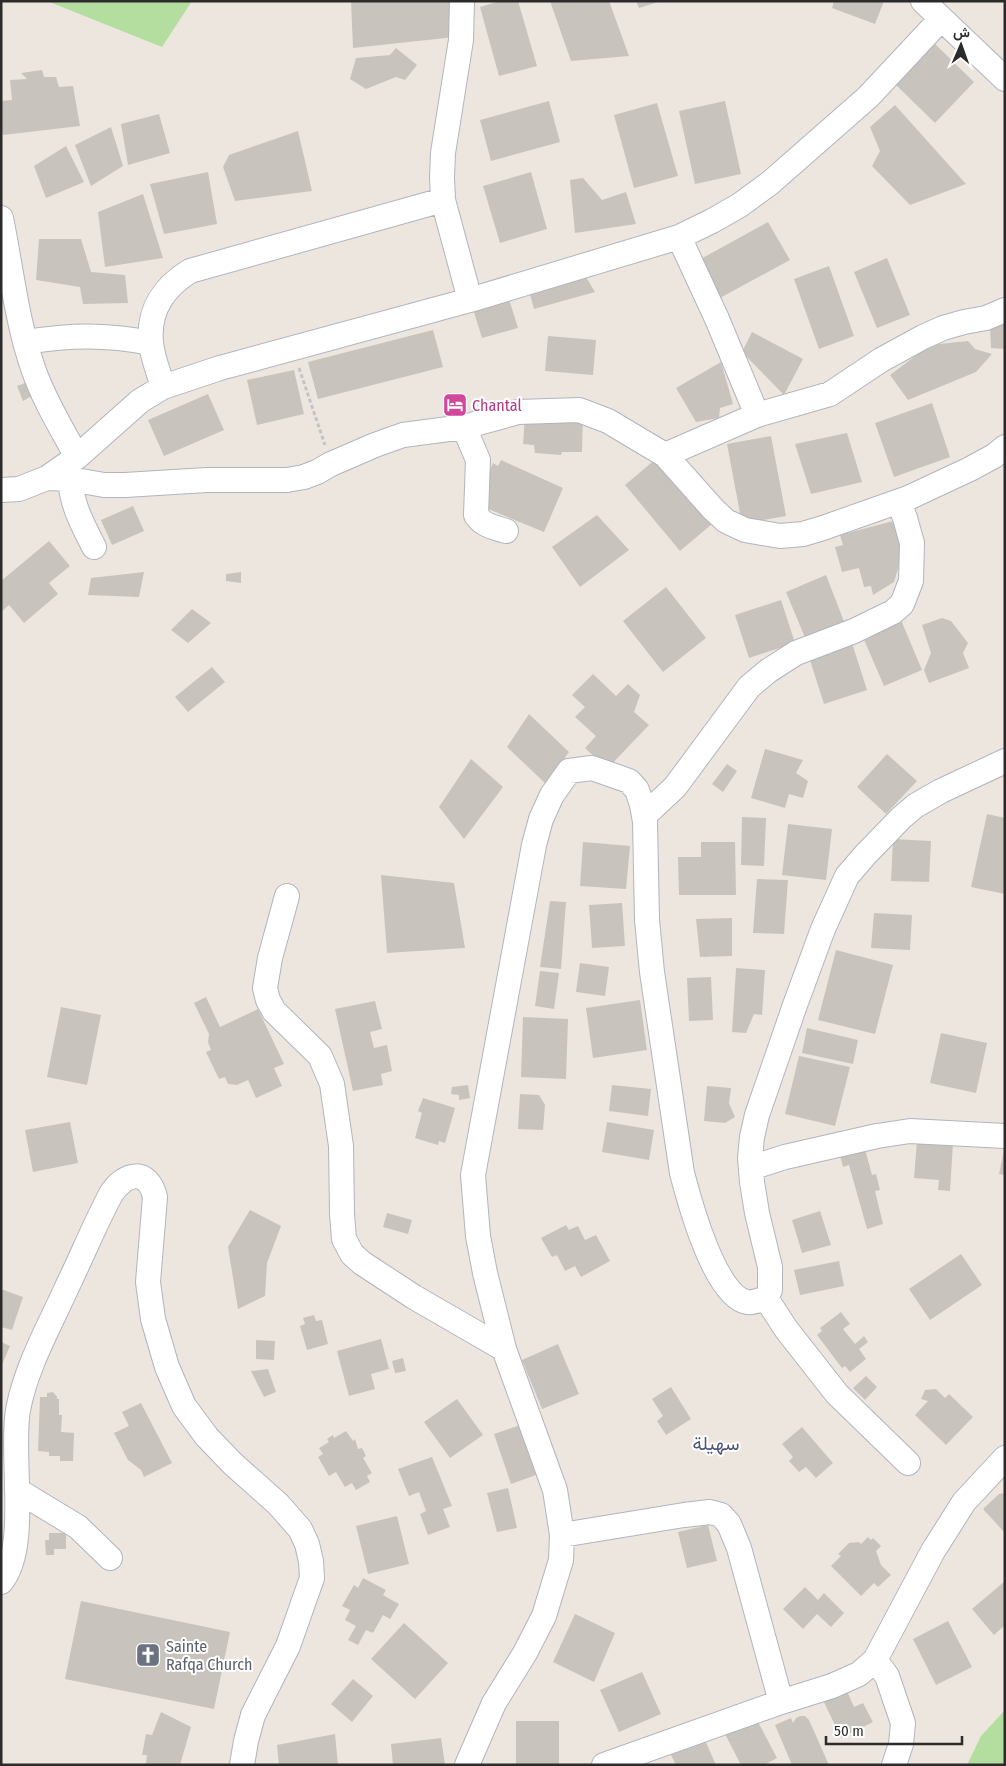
<svg xmlns="http://www.w3.org/2000/svg" width="1006" height="1766" viewBox="0 0 1006 1766" font-family="'Fira Sans Condensed',Vazirmatn,sans-serif">
  <style>
    .green { fill: #b3de9f }
    .building { fill: #c8c4bd }
    .lines { fill: none; stroke-linecap: round; stroke-linejoin: round }
    .minor-casing { stroke: #b2b4be; stroke-width: 26 }
    .path { stroke: #c4c4c4; stroke-width: 3; stroke-dasharray: 4 2.5; stroke-linecap: butt }
    .minor { stroke: #fff; stroke-width: 24 }
    .labels { text-anchor: middle; stroke-width: 4; stroke-linejoin: round; paint-order: stroke }
    .hotel-label { font-size: 16px; fill: #b23c85; stroke: #fff; text-anchor: start }
    .worship-label { font-size: 16px; fill: #5b616d; stroke: #fff; text-anchor: start }
    .quarter-label { font-size: 19px; fill: #4f5579; stroke: #fff }
  </style>
  <rect width="100%" height="100%" fill="#ece6df"/>
  <path class="green" d="M47,1H192L162,47Z
    M1005,1710V1765H967L981,1736Z"/>
  <path class="building" d="M351,1H455V37L353,48Z
    M500,1H518L537,66L499,76L480,7Z
    M550,1H609L629,56L571,61Z
    M636,1H658V2L639,8Z
    M834,1H884L875,24L832,8Z
    M935,44L974,82L935,123L896,85Z
    M396,48L417,65L405,80L396,77L366,89L350,79L356,58L390,55Z
    M42,70L44,77H56L59,87L73,86L80,126L3,135L1,126V101L12,100L10,80L27,79L21,73Z
    M549,101L560,142L491,161L480,120Z
    M725,101L741,174L695,184L679,111Z
    M657,103L678,176L634,188L614,115Z
    M895,105L966,184L910,205L872,166L880,151L870,127Z
    M159,114L170,153L128,165L121,124Z
    M111,127L123,166L91,186L75,145Z
    M298,131L312,191L235,201L223,167L229,155Z
    M66,146L84,182L46,198L34,166Z
    M208,172L217,224L164,234L150,184Z
    M531,172L547,229L500,243L483,186Z
    M583,178L602,200L626,192L636,224L575,233L570,180Z
    M143,194L163,258L105,267L98,212Z
    M768,222L790,260L718,299L697,261Z
    M39,239H81L91,272L125,275L128,303L83,304L80,287L36,280Z
    M887,258L910,315L877,328L854,272Z
    M829,266L854,336L819,349L794,279Z
    M583,272L595,292L534,309L528,287Z
    M509,299L518,328L482,338L473,309Z
    M1005,323V349L991,348L990,327Z
    M433,330L443,367L318,399L308,362Z
    M752,332L803,359L784,395L742,352Z
    M548,336L596,340L593,375L545,371Z
    M968,341L975,349L992,354L976,372L908,400L890,375L930,345Z
    M721,362L733,404L720,408L719,418L696,422L676,388Z
    M294,370L304,414L257,425L247,380Z
    M28,382L33,395L23,401L17,386Z
    M208,394L224,430L164,456L148,420Z
    M932,403L950,457L894,477L875,423Z
    M583,415L582,452H562L561,455L535,453L534,445L523,444L525,417Z
    M847,433L862,482L811,494L795,444Z
    M771,436L786,516L742,524L727,444Z
    M657,458L712,524L680,551L625,485Z
    M501,460L563,488L544,532L481,506L486,479L493,463L498,466Z
    M133,506L144,531L112,545L101,520Z
    M597,515L629,550L580,587L552,547Z
    M897,520L904,549L894,582L873,595L871,586L864,587L859,568L842,572L835,547L843,545L840,535Z
    M49,541L70,566L49,583L58,594L24,623L9,605L1,612V581Z
    M144,572L139,597L88,595L91,578Z
    M241,572V583L226,581V574Z
    M826,575L845,624L806,640L786,592Z
    M666,587L706,638L663,672L623,621Z
    M781,600L795,643L749,658L735,615Z
    M192,609L211,623L188,643L171,630Z
    M942,618L951,621L968,643L963,653L969,668L929,683L924,670L931,653L922,625Z
    M901,620L922,670L884,686L862,635Z
    M851,640L867,690L824,704L808,654Z
    M212,667L225,682L188,712L175,697Z
    M593,674L616,696L628,684L640,695L634,712L649,725L607,769L585,748L596,736L575,717L585,707L572,695Z
    M529,714L569,752L546,784L507,747Z
    M765,749L803,760L796,773L808,781L803,798L789,794L785,808L751,798Z
    M887,754L917,781L886,814L857,787Z
    M471,759L503,787L464,839L439,807Z
    M727,764L737,771L723,792L712,784Z
    M987,814L1005,818V894L971,887Z
    M742,817L766,818L764,866L741,865Z
    M788,824L832,829L826,880L782,875Z
    M893,839L931,841L929,882L891,881Z
    M583,842L630,846L626,889L580,886Z
    M701,842H735L736,895H679L678,857H701Z
    M381,875L454,883L465,948L387,953Z
    M757,879L788,880L784,934L753,933Z
    M550,901L566,902L561,969L540,967Z
    M622,903L625,946L592,948L589,905Z
    M874,913L912,915L910,950L871,948Z
    M732,918V956L700,957L696,919Z
    M836,950L893,965L875,1034L818,1020Z
    M580,963L609,967L605,996L576,992Z
    M736,968L765,970L762,1015L754,1014L746,1033L732,1032Z
    M540,971L559,973L554,1009L535,1006Z
    M711,977L713,1020L689,1021L687,978Z
    M206,997L220,1027L258,1009L284,1064L274,1068L282,1086L256,1098L248,1080L237,1085L228,1084L225,1077L219,1079L206,1052L211,1050L208,1042L209,1034L194,1003Z
    M640,1000L647,1050L593,1058L586,1008Z
    M375,1001L382,1029L370,1032L374,1048L387,1045L392,1071L381,1074L383,1085L353,1091L335,1009Z
    M61,1007L101,1015L87,1085L47,1077Z
    M523,1017L568,1019L566,1079L521,1077Z
    M807,1028L858,1040L853,1064L802,1053Z
    M941,1033L987,1043L976,1093L930,1083Z
    M799,1056L850,1067L835,1126L785,1114Z
    M468,1085L470,1098L459,1100V1095L451,1094L452,1087Z
    M612,1085L651,1089L648,1116L609,1111Z
    M707,1086L731,1088L729,1103L735,1117L725,1123L704,1121Z
    M520,1094L539,1095L545,1105L543,1130L518,1129Z
    M423,1098L455,1108L445,1143L439,1141L438,1145L415,1138L422,1113L418,1111Z
    M70,1122L78,1163L33,1172L25,1130Z
    M607,1122L654,1130L649,1160L602,1152Z
    M917,1141L953,1143L950,1191L938,1190L939,1180L914,1178Z
    M865,1149L872,1175L876,1174L880,1190L875,1191L883,1224L867,1229L849,1165L843,1167L839,1151Z
    M1004,1151H1005V1175L999,1174Z
    M250,1210L281,1226L267,1263L265,1296L238,1309L228,1247Z
    M820,1211L831,1245L802,1253L792,1220Z
    M387,1213L412,1220L408,1234L383,1227Z
    M566,1225L569,1230L578,1226L585,1240L596,1235L610,1261L581,1277L575,1266L565,1271L557,1255L552,1257L541,1238Z
    M961,1254L982,1285L930,1320L909,1289Z
    M839,1261L844,1286L800,1295L794,1270Z
    M1,1289L23,1297L12,1330L1,1327Z
    M841,1312L850,1324L843,1329L855,1344L864,1336L868,1342L859,1349L866,1359L850,1372L845,1366L842,1368L817,1335L822,1331L820,1328Z
    M314,1315L316,1321L322,1320L328,1344L307,1350L300,1326L305,1324L303,1318Z
    M381,1339L389,1369L371,1374L375,1389L349,1396L337,1351Z
    M256,1340L275,1341L274,1360L256,1359Z
    M1,1342L10,1346L1,1367Z
    M558,1344L579,1394L542,1409L522,1360Z
    M403,1358L406,1371L395,1373L392,1361Z
    M268,1369L276,1392L264,1397L251,1371Z
    M866,1376L877,1387L865,1400L853,1388Z
    M671,1387L691,1419L666,1435L657,1421L663,1416L652,1399Z
    M936,1389L945,1398L949,1394L973,1417L946,1445L915,1415L928,1401L921,1399L925,1390Z
    M53,1392L57,1397V1399H59V1415H62L61,1432L74,1433L73,1461H60V1456H49V1452L38,1451L40,1397H47V1393Z
    M457,1399L483,1435L450,1458L424,1422Z
    M141,1403L172,1463L144,1477L141,1470L128,1460L114,1433L129,1426L122,1412Z
    M520,1425L536,1475L511,1484L494,1434Z
    M802,1427L833,1463L816,1478L806,1467L799,1472L789,1461L793,1457L782,1444Z
    M346,1431L353,1441L355,1439L358,1449L362,1448L366,1456L363,1458L372,1473L367,1476L370,1482L356,1490L352,1483L345,1487L336,1472L329,1476L318,1457L323,1454L319,1448L329,1442L327,1439L333,1435L334,1438Z
    M432,1457L452,1506L443,1509L450,1527L428,1535L420,1514L426,1511L419,1492L409,1496L398,1469Z
    M508,1488L517,1528L497,1532L487,1493Z
    M1005,1493V1533L983,1509L999,1494Z
    M397,1516L409,1564L368,1574L356,1526Z
    M708,1525L717,1561L687,1568L678,1532Z
    M49,1533H66V1549H54V1555H46L45,1540H49Z
    M868,1537L871,1540L873,1538L881,1546L876,1551L881,1565L891,1575L878,1587L874,1583L861,1596L831,1566L841,1556L838,1554L849,1543L859,1542L861,1544Z
    M363,1578L386,1590L383,1595L399,1604L390,1619L383,1615L373,1633L366,1630L358,1645L348,1640L356,1626L345,1620L350,1610L342,1606L354,1585L358,1588Z
    M1005,1581V1625L994,1635L972,1609Z
    M805,1587L818,1600L824,1593L844,1613L831,1627L817,1614L803,1629L783,1609Z
    M81,1601L230,1632L214,1709L65,1679Z
    M575,1614L615,1633L594,1682L553,1662Z
    M948,1621L972,1667L936,1685L913,1639Z
    M404,1623L448,1663L415,1699L371,1659Z
    M642,1672L661,1714L619,1732L600,1690Z
    M353,1679L373,1696L352,1722L331,1704Z
    M846,1689L854,1707L863,1703L873,1722L841,1738L823,1700Z
    M161,1712L191,1727L180,1765H146L147,1755H142L146,1734L152,1735Z
    M800,1716H805L809,1720L829,1765H792L775,1725L791,1718L793,1723L796,1718Z
    M756,1718L777,1758L764,1765H741L725,1734Z
    M516,1721H559V1765H516Z
    M335,1734L338,1765H279L277,1745Z
    M441,1738L445,1765H393L391,1744Z
    M704,1738L716,1765H676L670,1753Z"/>
  <g class="lines">
    <defs>
      <path id="minor" d="M462,1L461,40L443,153L442,177L443,200L470,300
        M923,1L1005,79
        M1,218C11,267 17,324 34,371C45,402 62,429 77,457
        M679,237L717,319L757,415L830,394L881,360L923,337L943,328L964,322L986,318L1005,310
        M25,342C71,335 105,334 151,343
        M163,387C159,373 152,357 151,342C148,310 164,287 190,271L443,200
        M464,427L478,460L476,515C483,526 494,527 506,531
        M665,455L757,415
        M47,478L70,479L104,485H125L207,480H287L304,477L317,472L331,464L375,445L403,435L464,427L518,412L579,410L608,421L665,455L713,509L726,521L745,530L780,536L803,534L823,528L908,498L970,469L994,456L1005,447
        M70,479C72,506 82,523 94,547
        M1,490L19,489L47,478L77,457L140,401L163,387L220,368L470,300L679,237L712,221L740,205L770,183L868,97L941,19
        M644,816L675,787L749,687L768,671L796,653L854,631L893,612L902,604L911,581L912,543L905,518L899,502
        M287,896L270,958L265,988L268,1000L274,1011L320,1056L332,1084L341,1146L342,1214L344,1239L352,1254L362,1263L414,1297L504,1349
        M751,1168L785,1157L877,1136L910,1131L1005,1136
        M766,1298L786,1329L837,1394L908,1463
        M17,1490L78,1527L110,1558
        M562,1535L684,1515L710,1512L721,1515L729,1524L739,1548L781,1702
        M1,1582C30,1548 10,1455 18,1410C26,1367 49,1327 67,1287C82,1256 95,1224 111,1194C125,1172 148,1168 155,1197L148,1282L153,1319L167,1367L184,1406L207,1437L233,1464L278,1504L300,1529L307,1544L311,1561L312,1578L288,1646L253,1715L246,1741L242,1765
        M875,1660L887,1676L903,1723L901,1744L894,1765
        M467,1765L494,1703L525,1653L544,1616L561,1560L562,1535L555,1490L504,1349L485,1273L478,1236L473,1175L534,845L541,819L552,795L569,771L592,768L629,781L637,790L642,805L645,822L647,920L652,972L682,1173C689,1200 715,1297 747,1302C753,1303 760,1300 766,1298L770,1290V1267L757,1213L752,1182L750,1158L752,1137L757,1115L795,1005L823,929L847,876L866,854L901,818L915,806L941,791L1005,761
        M604,1765L781,1702L832,1686L859,1674L875,1660L933,1551L964,1502L1005,1458"/>
    </defs>
    <use href="#minor" class="minor-casing"/>
    <path class="path" d="M299,368L325,445"/>
    <use href="#minor" class="minor"/>
  </g>
  <defs>
    <symbol id="hotel-square" viewBox="-11 -11 22 22"><rect x="-9" y="-9" width="18" height="18" rx="4" fill="#d1479c" stroke="#fff"/><path d="M-6-4.5h1.5V1H6V5H4.5V3h-9V5H-6ZM-4 0a1.8 1.8 0 1 1 3.6 0ZM.5 0V-2.5h3Q6-2.5 6 0Z" fill="#fff"/></symbol>
    <symbol id="church-square" viewBox="-11 -11 22 22"><rect x="-9" y="-9" width="18" height="18" rx="4" fill="#6b7280" stroke="#fff"/><path d="M-1.2-6h2.4v3.5h3.3v2.4h-3.3V6h-2.4V-.1h-3.3v-2.4h3.3Z" fill="#fff"/></symbol>
  </defs>
  <g fill-rule="evenodd">
    <use href="#hotel-square" x="441" y="391" width="28" height="28"/>
    <use href="#church-square" x="134" y="1641" width="28" height="28"/>
  </g>
  <g class="labels">
    <g class="hotel-label">
      <text x="472" y="411">Chantal</text>
    </g>
    <g class="worship-label">
      <text x="166" y="1652">Sainte<tspan x="166" dy="18">Rafqa Church</tspan></text>
    </g>
    <g class="quarter-label">
      <text x="716" y="1450">سهيلة</text>
    </g>
  </g>
  <rect width="1006" height="1766" fill="none" stroke="#2b2b2b" stroke-width="5"/>
  <g transform="translate(961 45) rotate(2)" stroke="#ffffff" stroke-width="4" paint-order="stroke">
  <path d="M0-4L9 19L0 12L-9 19Z" fill="#2b2b2b"/>
  <text y="-8" font-size="14" font-weight="bold" text-anchor="middle" fill="#2b2b2b">ش</text>
  </g>
  <path d="M826 1736v8h136v-8" fill="none" stroke="#2b2b2b" stroke-width="2.5"/>
  <text x="834" y="1736" font-size="15" fill="#2b2b2b" stroke="#ffffff" stroke-width="4" paint-order="stroke">50 m</text>
</svg>
